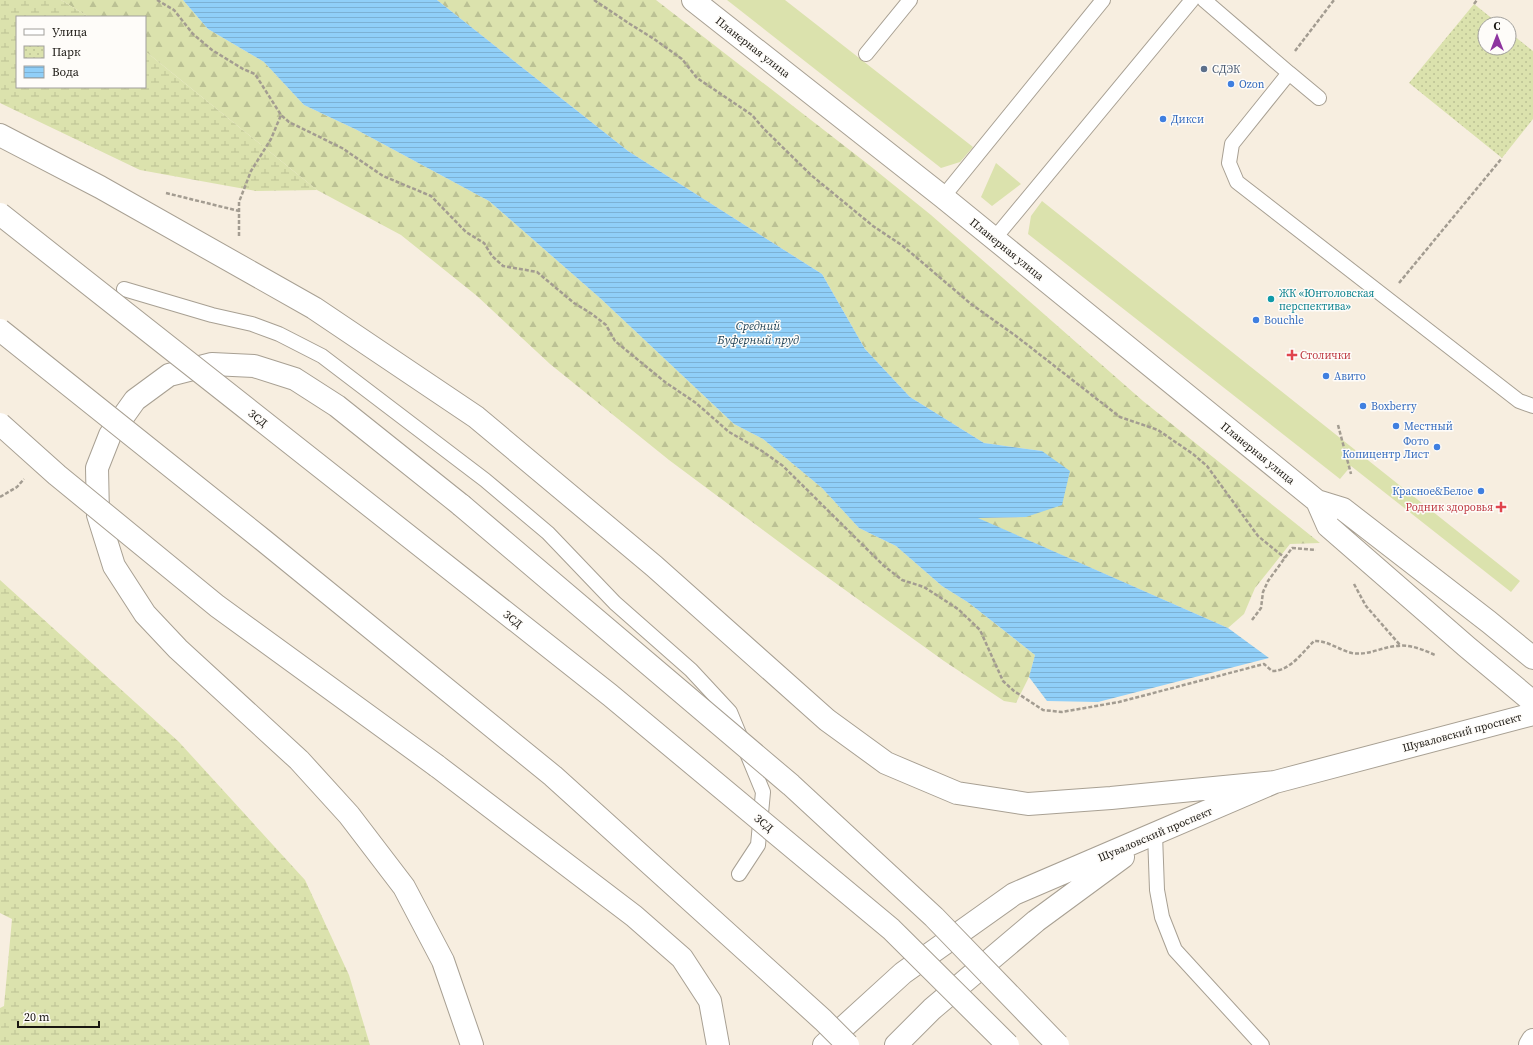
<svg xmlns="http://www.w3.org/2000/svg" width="1533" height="1045" viewBox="0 0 1533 1045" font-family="'Source Serif 4',serif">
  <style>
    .grass { fill: #dbe2ad }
    .forest { fill: url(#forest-firs) }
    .wetland { fill: url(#wetland-marsh) }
    .park { fill: url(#park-dots) }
    .water { fill: url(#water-rules) }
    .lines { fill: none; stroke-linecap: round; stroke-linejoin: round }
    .service-casing { stroke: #a8a093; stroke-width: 16 }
    .minor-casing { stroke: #a8a093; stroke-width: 24 }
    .secondary-casing { stroke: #a8a093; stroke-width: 24 }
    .path { stroke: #a39c91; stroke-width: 2.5; stroke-dasharray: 4 2; stroke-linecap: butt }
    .service { stroke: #fff; stroke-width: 14 }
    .minor { stroke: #fff; stroke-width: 22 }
    .secondary { stroke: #fff; stroke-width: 22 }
    .secondary-bridge-casing { stroke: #a8a093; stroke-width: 24; stroke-linecap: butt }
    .motorway-bridge-casing { stroke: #a8a093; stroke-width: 24; stroke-linecap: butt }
    .secondary-bridge { stroke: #fff; stroke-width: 22 }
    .motorway-bridge { stroke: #fff; stroke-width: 22 }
    .service-dot { fill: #5c6f8a; stroke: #fefcf9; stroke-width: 1.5 }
    .shop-dot { fill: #3f7fe0; stroke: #fefcf9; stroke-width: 1.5 }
    .culture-dot { fill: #0f9aa8; stroke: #fefcf9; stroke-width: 1.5 }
    .health-dot { fill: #e0444e; stroke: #fefcf9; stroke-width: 1.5 }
    .labels { text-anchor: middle; stroke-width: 3; stroke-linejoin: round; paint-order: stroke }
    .street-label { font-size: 11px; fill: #191611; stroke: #fefcf9 }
    .service-label { font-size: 11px; fill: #4e5e75; stroke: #fefcf9; text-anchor: start }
    .shop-label { font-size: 11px; fill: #366cbe; stroke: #fefcf9; text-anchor: start }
    .culture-label { font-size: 11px; fill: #0d838f; stroke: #fefcf9; text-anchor: start }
    .health-label { font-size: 11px; fill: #be3a42; stroke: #fefcf9; text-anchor: start }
    .water-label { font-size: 12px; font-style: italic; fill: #1a3e53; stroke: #fefcf9 }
  </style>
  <defs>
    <pattern id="forest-firs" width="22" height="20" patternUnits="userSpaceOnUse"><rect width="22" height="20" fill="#dbe2ad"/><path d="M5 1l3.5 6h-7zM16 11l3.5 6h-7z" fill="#bbc194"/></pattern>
    <pattern id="wetland-marsh" width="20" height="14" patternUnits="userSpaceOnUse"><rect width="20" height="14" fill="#dbe2ad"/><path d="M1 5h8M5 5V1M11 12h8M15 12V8" fill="none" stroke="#bbc194"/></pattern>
    <pattern id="park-dots" width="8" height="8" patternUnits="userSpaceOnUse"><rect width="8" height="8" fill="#dbe2ad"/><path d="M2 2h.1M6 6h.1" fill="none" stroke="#bbc194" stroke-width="1.8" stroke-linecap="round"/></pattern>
    <pattern id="water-rules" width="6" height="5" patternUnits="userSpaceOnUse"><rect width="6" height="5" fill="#90cff8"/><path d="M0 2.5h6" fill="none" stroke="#7cb1d4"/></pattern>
  </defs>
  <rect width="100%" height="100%" fill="#f7eee0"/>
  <path class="grass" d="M727,0H785L973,147L960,162L941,168Z
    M996,163L1021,184L992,206L981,197Z
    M1042,201L1520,581L1511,592L1351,466L1340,479L1028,234L1031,216Z"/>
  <path class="forest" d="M61,0H183L208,29L264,62L304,105L357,130L489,201L600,298L734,424L763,439L822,488L859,528L896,546L942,586L969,603L1035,655L1029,677L1016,703L1004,701L944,661L802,559L669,460L550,364L477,296L401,235L317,190L145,51V17H89Z
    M437,0H656L869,165L931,215L1143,401L1320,543L1290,544L1255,588L1244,614L1228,628L977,518L1026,517L1042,451L984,443L910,397L865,349L822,274L628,151Z"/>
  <path class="wetland" d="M0,0H61L89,17H17V87H145V51L317,190L256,191L140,170L0,103Z
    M0,580L179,742L305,880L349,975L370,1045H0V1008L4,1006L12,919L0,913Z"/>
  <path class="park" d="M1474,4L1499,24H1485V48H1509V32L1533,51V119L1502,158L1409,83Z"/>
  <path class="water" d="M183,0H437L628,151L822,274L865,349L910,397L984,443L1042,451L1070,471L1062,505L1026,517L978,518L1228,628L1269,658L1098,702L1047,701L1029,677L1035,655L969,603L942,586L896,546L859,528L822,488L763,439L734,424L600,298L489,201L357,130L304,105L264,62L208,29Z"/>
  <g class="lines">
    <defs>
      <path id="service" d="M1204,0L1289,73L1232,144L1229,163L1237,182L1519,401L1533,406
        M866,54L910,0
        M1289,73L1319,98
        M943,197L1103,0
        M994,239L1192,0
        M124,289L212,315L252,324L279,334L322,356L485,480L548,533L615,603L691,670L730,712L763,792L758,845L739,874
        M1155,834L1157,890L1162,917L1175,950L1262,1045"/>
      <path id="minor" d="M693,0L943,197L1317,501L1343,509L1489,622L1533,658
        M1317,501L1328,526L1467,647L1533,702"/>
      <path id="secondary" d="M0,135L100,187L314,308L476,417L654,566L827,720L886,763L957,793L1028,804L1111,798L1275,782
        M461,505L337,406L295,379L254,366L212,364L169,375L135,400L110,435L97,468L98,515L114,566L145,614L178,649L299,760L349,815L404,887L443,961L472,1045
        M437,766L634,916L682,958L710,1001L718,1045
        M824,1045L903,973L1014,894L1275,782L1533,714
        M896,1045L932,1009L1036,921L1123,857
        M1530,1045L1533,1040"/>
    </defs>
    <use href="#service" class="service-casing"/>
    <use href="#minor" class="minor-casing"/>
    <use href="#secondary" class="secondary-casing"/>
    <path class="path" d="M157,0L174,10L193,34L212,50L243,69L255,74L281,115L289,122L342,148L383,176L431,196L466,232L484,243L492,256L503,266L537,272L574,303L592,314L606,325L615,341L665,382L696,403L729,432L762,451L783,466L883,565L902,580L924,587L958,609L980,630L1003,681L1014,691L1043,710L1062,712L1119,702L1264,664L1272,671C1290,671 1302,653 1314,641C1327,640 1339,650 1352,653C1368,656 1381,647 1397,646C1410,644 1424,650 1435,655
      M594,0L630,24L654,39L682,59L697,78L752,115L764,129L811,175L873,226L903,246L971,304L1016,336L1120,417L1158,430L1193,454L1207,466L1258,536L1285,558
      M1474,4L1477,0
      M1295,51L1334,0
      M166,193L239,211
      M239,236V202L251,171L271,139L281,115
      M1399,283L1502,158
      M1338,425L1351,474
      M0,497L17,487L24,479
      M1354,584L1366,606L1400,645
      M1252,620L1261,608L1263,592L1268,581L1292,548L1316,550"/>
    <use href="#service" class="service"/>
    <use href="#minor" class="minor"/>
    <use href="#secondary" class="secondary"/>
    <defs>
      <path id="secondary-bridge" d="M0,424L57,475L217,606L437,766
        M461,505L791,785L934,917L1058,1045"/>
      <path id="motorway-bridge" d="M0,214L610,695L891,929L1008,1045
        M0,330L263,540L553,776L823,1020L848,1045"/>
    </defs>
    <use href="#secondary-bridge" class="secondary-bridge-casing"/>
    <use href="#motorway-bridge" class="motorway-bridge-casing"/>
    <use href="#secondary-bridge" class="secondary-bridge"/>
    <use href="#motorway-bridge" class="motorway-bridge"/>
  </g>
  <circle class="service-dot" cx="1204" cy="69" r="4"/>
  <g class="shop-dot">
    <circle cx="1231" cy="84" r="4"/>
    <circle cx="1163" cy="119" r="4"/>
    <circle cx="1256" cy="320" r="4"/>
    <circle cx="1326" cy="376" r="4"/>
    <circle cx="1363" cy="406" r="4"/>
    <circle cx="1396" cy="426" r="4"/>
    <circle cx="1437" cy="447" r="4"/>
    <circle cx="1481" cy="491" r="4"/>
  </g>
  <circle class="culture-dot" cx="1271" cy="299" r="4"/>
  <g class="health-dot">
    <path d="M1290 349h4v4h4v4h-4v4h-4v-4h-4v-4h4z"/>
    <path d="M1499 501h4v4h4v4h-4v4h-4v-4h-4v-4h4z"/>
  </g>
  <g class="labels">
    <g class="street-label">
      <text transform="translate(753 47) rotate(38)" y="4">Планерная улица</text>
      <text transform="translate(1007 249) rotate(39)" y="4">Планерная улица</text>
      <text transform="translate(258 418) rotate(38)" y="4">ЗСД</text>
      <text transform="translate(1258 453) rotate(39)" y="4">Планерная улица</text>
      <text transform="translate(513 619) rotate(38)" y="4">ЗСД</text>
      <text transform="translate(1462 732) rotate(-15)" y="4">Шуваловский проспект</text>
      <text transform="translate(764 823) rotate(40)" y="4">ЗСД</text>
      <text transform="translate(1155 834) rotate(-23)" y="4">Шуваловский проспект</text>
    </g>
    <g class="service-label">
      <text x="1212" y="73">СДЭК</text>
    </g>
    <g class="shop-label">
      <text x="1239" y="88">Ozon</text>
      <text x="1171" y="123">Дикси</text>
      <text x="1264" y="324">Bouchle</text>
      <text x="1334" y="380">Авито</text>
      <text x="1371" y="410">Boxberry</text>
      <text x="1404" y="430">Местный</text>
      <text x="1429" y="445" text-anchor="end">Фото<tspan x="1429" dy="13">Копицентр Лист</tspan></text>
      <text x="1473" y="495" text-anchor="end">Красное&amp;Белое</text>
    </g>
    <g class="culture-label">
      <text x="1279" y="297">ЖК «Юнтоловская<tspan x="1279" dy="13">перспектива»</tspan></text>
    </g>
    <g class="health-label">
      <text x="1300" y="359">Столички</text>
      <text x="1493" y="511" text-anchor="end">Родник здоровья</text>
    </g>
    <g class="water-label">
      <text x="758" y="330">Средний<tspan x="758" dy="14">Буферный пруд</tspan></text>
    </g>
  </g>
  <rect x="16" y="16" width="130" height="72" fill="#fefcf9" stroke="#a2a09c"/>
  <rect x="24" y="29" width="20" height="6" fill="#ffffff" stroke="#a2a09c"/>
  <text x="52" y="36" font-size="12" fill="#191611">Улица</text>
  <rect x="24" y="46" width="20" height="12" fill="url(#park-dots)" stroke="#a2a09c"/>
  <text x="52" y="56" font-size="12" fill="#191611">Парк</text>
  <rect x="24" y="66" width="20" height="12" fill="url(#water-rules)" stroke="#a2a09c"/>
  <text x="52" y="76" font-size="12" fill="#191611">Вода</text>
  <g transform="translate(1497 36)"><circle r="19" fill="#fefcf9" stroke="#a2a09c"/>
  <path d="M0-3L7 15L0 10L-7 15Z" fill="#8e349f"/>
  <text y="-6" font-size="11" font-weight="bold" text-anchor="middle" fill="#191611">С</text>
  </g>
  <path d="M18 1021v6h81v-6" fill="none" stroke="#191611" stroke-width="2"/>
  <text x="24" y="1021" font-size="12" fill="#191611" stroke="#fefcf9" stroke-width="3" paint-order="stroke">20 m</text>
</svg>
